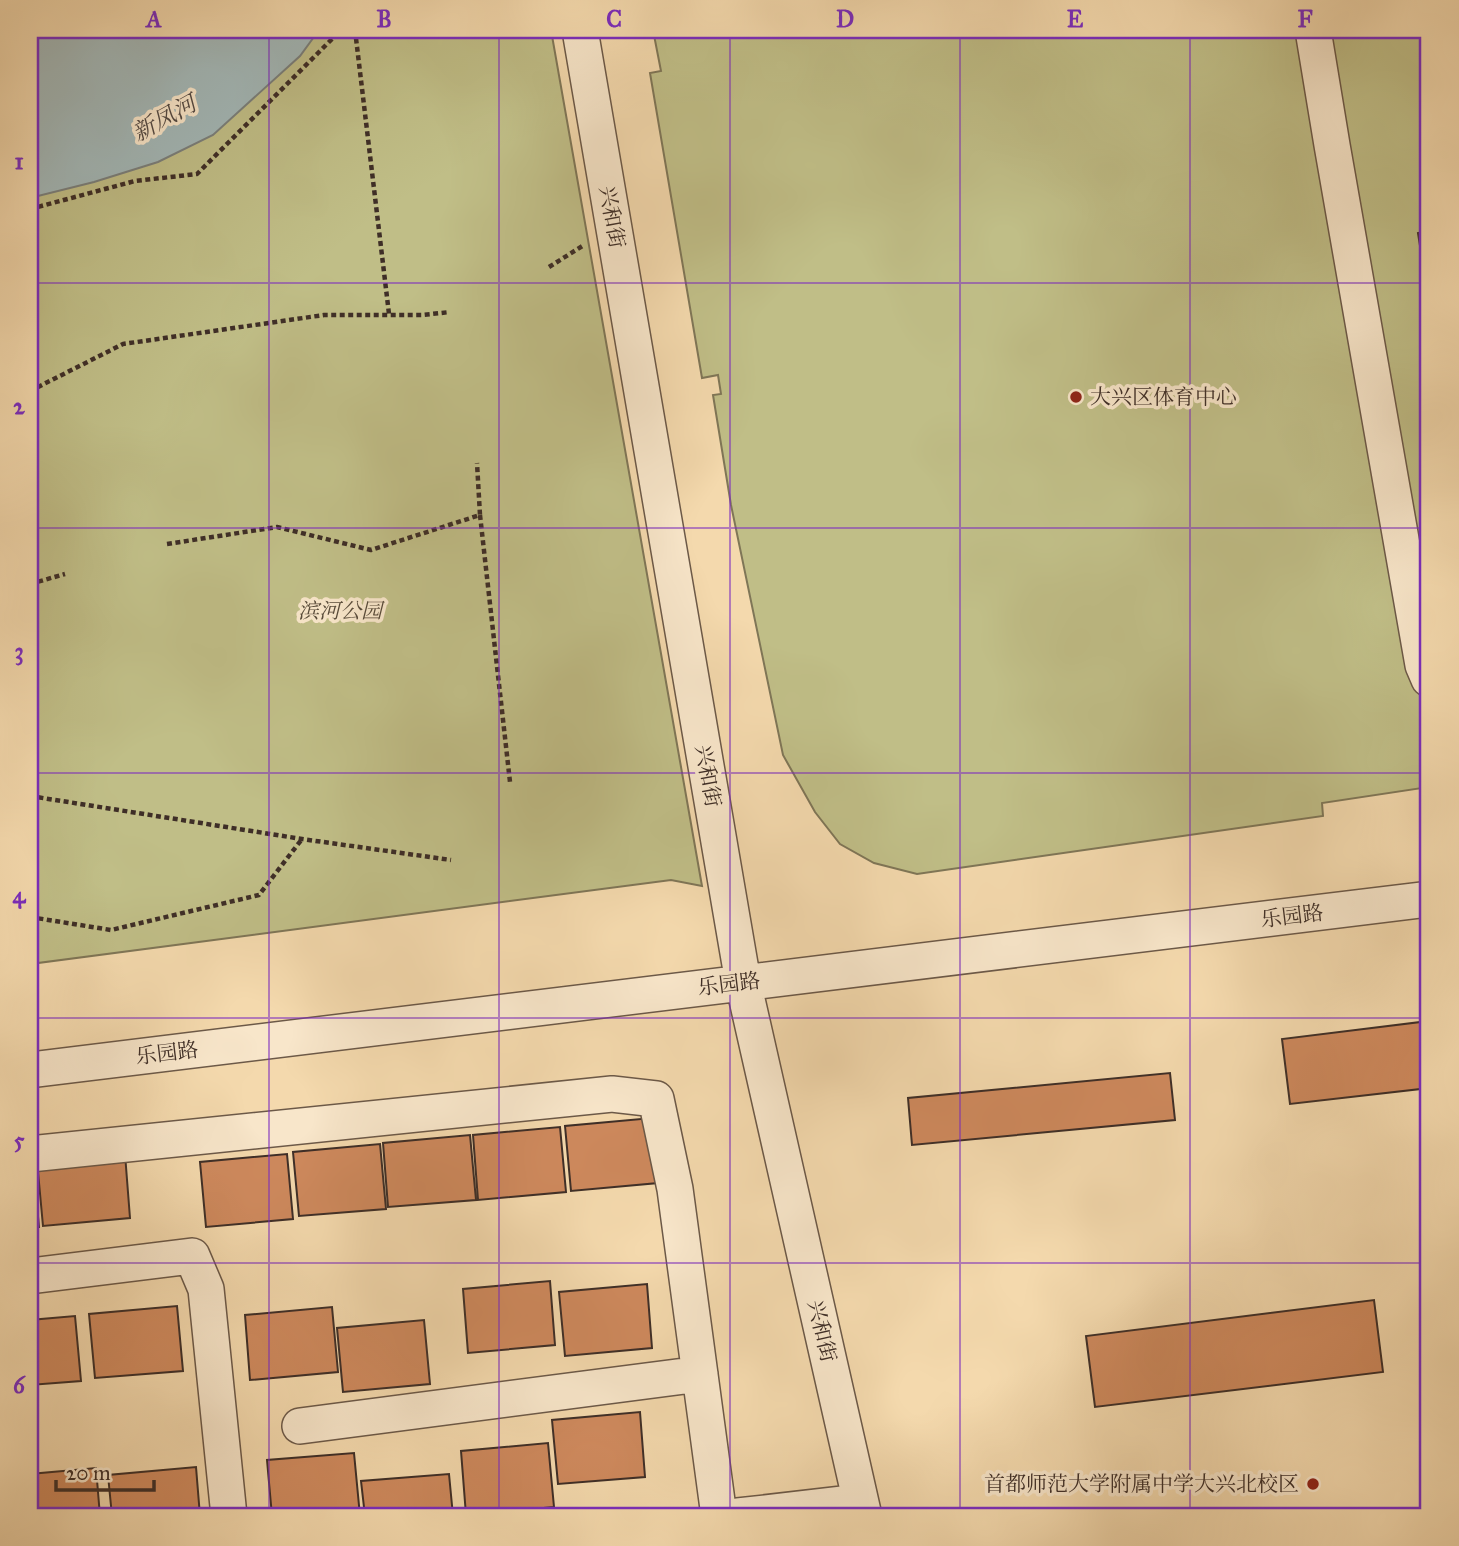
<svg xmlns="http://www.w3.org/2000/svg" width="1459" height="1546" viewBox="0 0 1459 1546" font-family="'IM FELL Great Primer','Noto Serif SC',serif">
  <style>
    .green { fill: #c0be87; stroke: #7f7657; stroke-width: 2 }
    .water { fill: #a2b7b7; stroke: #7a807d; stroke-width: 2 }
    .building { fill: #ce895d; stroke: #3e2e27; stroke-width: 2 }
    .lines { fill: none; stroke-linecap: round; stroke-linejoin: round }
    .minor-casing { stroke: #6c5948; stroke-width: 38 }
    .path { stroke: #3e2e27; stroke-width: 4.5; stroke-dasharray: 5 3.5; stroke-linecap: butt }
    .minor { stroke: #f8e6ca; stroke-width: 35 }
    .grid { fill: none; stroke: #7b2cbf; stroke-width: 2; stroke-opacity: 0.55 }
    .poi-dot { fill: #8f2418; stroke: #f8e6ca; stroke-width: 2.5 }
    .labels { text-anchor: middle; stroke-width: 7; stroke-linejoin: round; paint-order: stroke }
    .street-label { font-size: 21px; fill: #3e2e27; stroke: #f8e6ca }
    .poi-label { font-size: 21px; fill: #3e2e27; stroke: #f8e6ca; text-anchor: start }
    .park-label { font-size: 21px; font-style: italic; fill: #584b3a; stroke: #f8e6ca }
    .water-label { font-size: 23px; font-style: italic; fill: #524944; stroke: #f8e6ca }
    .neatline { fill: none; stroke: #7b2cbf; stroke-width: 2.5 }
    .grid-label { font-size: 23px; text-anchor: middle; font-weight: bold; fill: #7b2cbf }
  </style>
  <rect width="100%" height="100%" fill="#f4d9ad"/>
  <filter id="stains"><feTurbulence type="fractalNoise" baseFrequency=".00286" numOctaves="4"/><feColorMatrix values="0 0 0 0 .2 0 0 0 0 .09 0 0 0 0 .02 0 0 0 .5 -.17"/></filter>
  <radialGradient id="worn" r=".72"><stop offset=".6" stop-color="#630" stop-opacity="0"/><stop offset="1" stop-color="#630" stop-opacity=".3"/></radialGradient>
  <path class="green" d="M30,30H551L702,886L671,880L30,964Z
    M653,30H1429V787L1322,803L1323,816L917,874L874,863L840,844L815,812L783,755L731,505L713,395L721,394L718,375L702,378L650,73L661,71Z"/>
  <path class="water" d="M30,30H319L300,56L213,135L158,162L94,182L30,198Z"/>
  <path class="building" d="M1429,231V303L1418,233Z
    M1429,1021V1088L1290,1104L1282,1039Z
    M1170,1073L1175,1120L912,1145L908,1098Z
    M652,1118L658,1183L571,1191L565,1126Z
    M560,1127L566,1192L478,1200L473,1135Z
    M470,1135L476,1200L388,1207L383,1143Z
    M380,1144L386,1209L299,1216L293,1152Z
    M125,1154L130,1218L43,1226L37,1161Z
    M287,1154L293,1219L206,1227L200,1162Z
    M30,1162H33L39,1227H30Z
    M550,1281L555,1345L468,1353L463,1289Z
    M647,1284L652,1348L565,1356L559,1292Z
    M1374,1300L1383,1372L1095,1407L1086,1336Z
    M177,1306L183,1371L95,1378L89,1314Z
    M332,1307L338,1372L250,1380L245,1315Z
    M75,1316L81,1381L30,1385V1320Z
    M424,1320L430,1384L343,1392L337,1328Z
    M640,1412L645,1477L558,1484L552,1420Z
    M548,1443L554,1507L466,1515L461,1451Z
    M354,1453L360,1516H272L267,1460Z
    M196,1467L200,1516H112L108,1475Z
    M96,1468L100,1516H30V1474Z
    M449,1474L453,1516H365L361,1481Z"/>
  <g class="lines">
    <defs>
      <path id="minor" d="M580,30L743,982L864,1516
        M1313,30L1332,145L1423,665L1429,679
        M30,1070L1429,899
        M30,1154L612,1094L656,1099L675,1189L719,1516
        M30,1276L192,1256L206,1289L229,1516
        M300,1426L700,1374
        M738,1516L860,1502"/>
    </defs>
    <use href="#minor" class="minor-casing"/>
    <path class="path" d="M355,30L389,314
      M30,209L135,181L197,174L341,30
      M549,267L584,245
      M30,391L123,344L324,315H422L450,312
      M480,515L510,782
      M167,544L277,527L371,550L480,515L477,463
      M30,584L65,574
      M30,738L37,796
      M30,796L302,839L451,860
      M30,917L111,930L259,895L302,839"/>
    <use href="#minor" class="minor"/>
  </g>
  <path class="grid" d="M269,30V1516M499,30V1516M730,30V1516M960,30V1516M1190,30V1516M30,283H1429M30,528H1429M30,773H1429M30,1018H1429M30,1263H1429"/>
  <g class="poi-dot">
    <circle cx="1076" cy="397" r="7"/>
    <circle cx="1313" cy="1484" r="7"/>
  </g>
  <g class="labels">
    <g class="street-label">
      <text transform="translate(612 217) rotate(80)" y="7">兴和街</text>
      <text transform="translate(708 776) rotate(80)" y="7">兴和街</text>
      <text transform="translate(1292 916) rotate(-7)" y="7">乐园路</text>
      <text transform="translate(729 984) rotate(-7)" y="7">乐园路</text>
      <text transform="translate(167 1053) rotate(-7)" y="7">乐园路</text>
      <text transform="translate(822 1331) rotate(77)" y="7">兴和街</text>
    </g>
    <g class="poi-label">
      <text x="1090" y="404">大兴区体育中心</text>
      <text x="1299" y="1491" text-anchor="end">首都师范大学附属中学大兴北校区</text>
    </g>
    <g class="park-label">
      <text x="340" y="618">滨河公园</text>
    </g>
    <g class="water-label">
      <text transform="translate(164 118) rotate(-29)" y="8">新凤河</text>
    </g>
  </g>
  <rect width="1459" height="1546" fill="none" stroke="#f4d9ad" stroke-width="77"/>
  <path d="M56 1480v10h98v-10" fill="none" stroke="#3e2e27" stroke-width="3.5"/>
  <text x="66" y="1480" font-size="21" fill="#3e2e27" stroke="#f8e6ca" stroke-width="5" paint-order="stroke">20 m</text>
  <rect x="38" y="38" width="1382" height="1470" class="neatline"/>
  <g class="grid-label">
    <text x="154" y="27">A</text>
    <text x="384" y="27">B</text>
    <text x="614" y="27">C</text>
    <text x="845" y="27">D</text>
    <text x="1075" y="27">E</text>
    <text x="1305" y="27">F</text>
    <text x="19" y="169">1</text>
    <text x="19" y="414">2</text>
    <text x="19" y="659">3</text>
    <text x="19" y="903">4</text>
    <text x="19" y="1148">5</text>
    <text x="19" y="1393">6</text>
  </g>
  <rect width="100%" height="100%" filter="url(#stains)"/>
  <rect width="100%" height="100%" fill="url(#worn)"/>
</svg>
